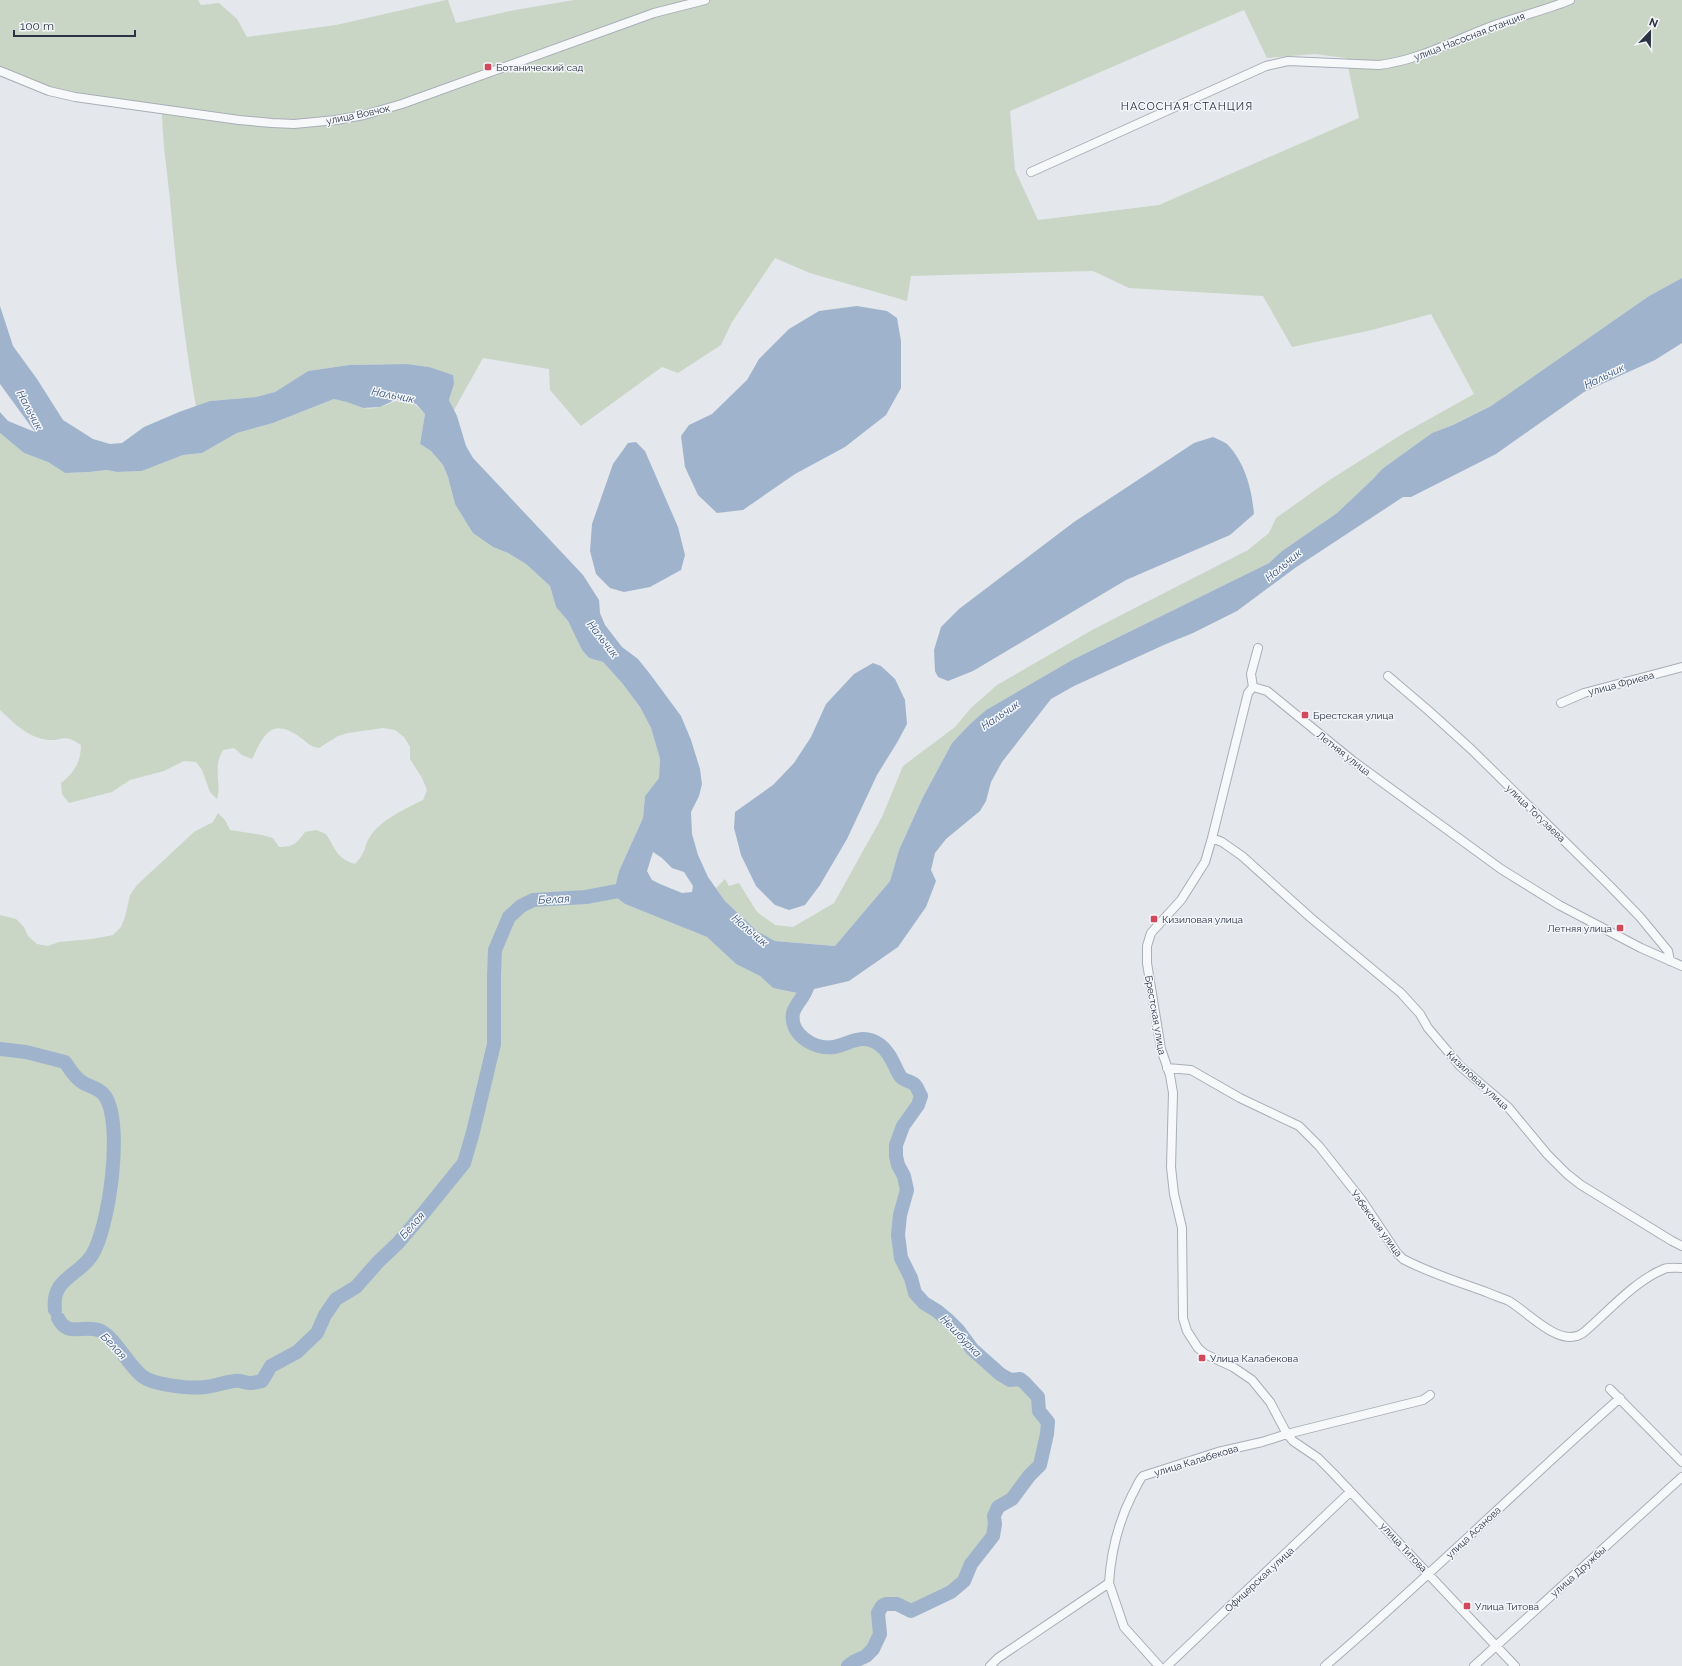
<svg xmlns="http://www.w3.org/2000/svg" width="1682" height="1666" viewBox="0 0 1682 1666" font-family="Raleway,sans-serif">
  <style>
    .green { fill: #c9d6c5; fill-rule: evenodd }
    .water { fill: #9fb4cc; fill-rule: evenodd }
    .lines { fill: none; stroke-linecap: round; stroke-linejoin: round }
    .river { stroke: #9fb4cc; stroke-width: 14 }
    .minor-casing { stroke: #a9aeb7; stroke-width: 10 }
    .minor { stroke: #f7f8fa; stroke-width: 8 }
    .poi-dot { fill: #d1495b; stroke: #f4f6f9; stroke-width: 1.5 }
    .labels { text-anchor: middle; stroke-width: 3; stroke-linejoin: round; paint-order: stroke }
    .street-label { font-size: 10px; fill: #2b3445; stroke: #f4f6f9 }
    .poi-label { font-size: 10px; fill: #2b3445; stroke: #f4f6f9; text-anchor: start }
    .neighbourhood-label { font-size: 11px; letter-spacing: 1px; fill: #1d2536; stroke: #f4f6f9 }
    .water-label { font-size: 11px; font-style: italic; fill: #34527a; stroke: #f4f6f9 }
  </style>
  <rect width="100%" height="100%" fill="#e4e7ec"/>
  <path class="green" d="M0,0H198L201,5L219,3L237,19L247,37L336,25L446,0H448L456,23L515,10L574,0H1682V278L1649,296L1491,406L1453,425L1432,433L1382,469L1373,479L1337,513L1282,551L1269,563L1072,660L986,710L970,724L952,743L923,797L899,850L890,881L835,946L775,941L757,931L725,901L716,888L725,879L729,886L739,883L757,912L775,925L793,927L834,903L882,817L903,766L955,727L971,708L997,685L1094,629L1248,550L1269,533L1276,518L1328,481L1404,433L1474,394L1431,314L1372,330L1292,347L1263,296L1129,288L1093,271L911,276L907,301L810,273L775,258L732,322L721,345L678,373L662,367L581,426L550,390L549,369L483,358L454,410L449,400L454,384L429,367L407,364L349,365L308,371L275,392L256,397L210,401L196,407C184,338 176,269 170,200C167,170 162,139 162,109L75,97L0,71ZM1244,10L1267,58L1315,54L1346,58L1359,118L1159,205L1038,220L1015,170L1010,111Z
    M334,399C339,400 344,401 349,402C354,404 359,407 363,408C391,413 398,384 425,414L420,444L431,451L443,465L448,477L455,504L487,543L493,547L508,553L526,564L550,586L556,607L568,621L582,650L589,658L603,662L622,683L640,707L651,728L660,759L659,778L645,796L643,818L619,871L616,883L617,898L625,904L707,937L736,964L760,976L773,988L797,993L806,991C802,998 795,1005 793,1012C789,1034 814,1050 833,1047C846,1045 855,1037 869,1041C887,1045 891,1061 900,1076C903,1080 912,1081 915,1085C918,1088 919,1093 921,1096L918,1105L903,1126L896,1145V1156L904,1176L907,1190L900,1215L898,1235L901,1258L911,1278L915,1293L924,1303L937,1311L949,1321L958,1330L972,1349L1000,1374L1010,1380L1020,1379L1025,1383L1038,1397L1039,1411L1048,1422V1427L1040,1465L1029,1476L1012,1499L998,1507L994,1516L995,1524L993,1536L971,1564L964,1581L951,1592L911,1611L897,1604H886L882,1606L878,1613L880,1634L873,1649L866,1656L855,1661L848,1666H0V915L16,919L24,927L28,936L37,944L48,946L59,942L92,939L113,935L121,927L125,917L130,895L137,885L194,832L213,822L218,813L225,820L230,830L262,835L273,838L279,847C294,847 297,843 305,832L316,830L326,834C335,848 337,859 355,864C367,852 363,847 371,835C380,821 408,807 423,800L427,790L422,778L410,759V747L404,737L395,730L383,728L348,733L338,736L319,748C309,746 309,744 301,738C271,716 264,735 252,759L242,755L234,748L223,750C212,769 222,780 217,799L210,792L202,770L196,762L184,761L164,771L130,780L112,792L69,803L62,794L61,783C74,773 81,762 81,745C63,733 64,741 48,740C27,737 14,723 0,710V433L24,453L48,462L65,473L89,472L107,470L117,472L142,471L183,455L202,453L237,433L273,423Z"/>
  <path class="water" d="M1682,278V343L1655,360L1584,392L1496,454L1411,497H1403L1295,568L1237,611L1193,633L1166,644L1074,686L1051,699L1002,762L991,782L986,801L980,811L946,839L935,853L931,870L936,881L926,907L898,947L849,981L797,993L773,988L760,976L736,964L707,937L625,904L617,898L616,883L619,871L643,818L645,796L659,778L660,759L651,728L640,707L622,683L603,662L589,658L582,650L568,621L556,607L550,586L526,564L508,553L493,547L473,533L455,504L448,477L443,465L431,451L420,444L425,414L416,404L403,400H395L380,407L363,408L347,402L334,399L273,423L237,433L202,453L183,455L142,471L117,472L107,470L89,472L65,473L48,462L24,453L0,433V412L8,421L35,432L0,384V306L13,346L37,379L63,420L93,439L110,444L122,443L144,427L179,412L210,401L256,397L275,392L308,371L349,365L407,364L429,367L453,375L454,384L449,400L457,416L466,446L473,458L583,575L599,600L600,613L605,625L622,647L638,659L650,674L681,716L691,740L700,769L702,784L699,796L691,812L692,834L698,855L708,877L725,901L757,931L775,941L835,946L890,881L899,850L923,797L952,743L970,724L986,710L1072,660L1269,563L1282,551L1337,513L1373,479L1382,469L1432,433L1453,425L1491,406L1649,296ZM653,852L662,858L672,868L684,872L693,886L692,892L682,893L660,884L652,880L647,871Z
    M857,306L887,311L897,318L901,341V388L886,415L845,447L795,474L743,510L717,513L698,495L685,467L681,436L689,425L712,414L747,380L759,359L789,329L819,311Z
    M1213,437C1217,439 1223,441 1227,444C1245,462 1252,490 1254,514L1230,535L1126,580L973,671L948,681L938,677L935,671L934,650L941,627L959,609L1074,522L1194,443Z
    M636,442L645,451L678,527L685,555L681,570L650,587L624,592L610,588L596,574L590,551L592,524L613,464L628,443Z
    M873,663L881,666L895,679L905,700L907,724L898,741L877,775L847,839L820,885L805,905L789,910L775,905L756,886L741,855L734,828L735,812L773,785L794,763L811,737L826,704L854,674Z"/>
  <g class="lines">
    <path class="river" d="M811,974C809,981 808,988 804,994C801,1000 795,1006 793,1013C789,1034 814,1050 834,1047C850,1044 862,1032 880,1045C891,1053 894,1066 900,1076C903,1081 912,1081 915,1085C918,1088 919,1093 921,1096L918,1105L903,1126L896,1145V1156L898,1165L904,1176L907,1190L900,1215L898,1235L901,1258L911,1278L915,1293L924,1303L937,1311L949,1321L958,1330L972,1349L1000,1374L1010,1380L1020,1379L1025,1383L1038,1397L1039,1411L1048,1422L1047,1434L1040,1465L1029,1476L1012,1499L998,1507L994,1516L995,1524L993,1536L971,1564L964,1581L951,1592L911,1611L897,1604H886L882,1606L878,1613L880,1634L873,1649L866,1656L855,1661L848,1666
      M0,1049L26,1052L65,1062C70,1069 74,1077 82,1082C89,1087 100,1088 105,1096C124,1124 109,1228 92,1255C78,1277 51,1278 55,1310
      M58,1318C68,1339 85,1323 101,1331C115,1338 128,1365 142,1376C153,1385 191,1389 205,1387C215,1386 225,1382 235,1381C240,1380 245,1383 250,1383C254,1383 258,1382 262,1381L271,1366L297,1352L317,1333L325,1315L336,1299L356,1287L378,1262L398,1243L421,1216L464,1163L473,1132L494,1044V976L495,950L509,917L521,906L533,900L586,897L623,890"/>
    <defs>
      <path id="minor" d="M0,71L49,91L75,97L239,120L272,123L294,124L336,120L364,115L402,104L654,13L705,0
        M1031,172L1266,66L1288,61L1379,65C1421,60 1456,39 1495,25C1520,16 1546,10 1570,0
        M1388,676L1429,711L1472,750L1610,886L1640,917L1668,951L1670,961
        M1253,687L1248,693L1212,838L1205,862L1181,900L1151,933L1147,946V963L1161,1049L1170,1075L1173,1093L1171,1167L1174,1194L1182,1228L1183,1318L1187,1331L1198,1348L1205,1354L1233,1367L1252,1380L1270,1402L1287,1434L1293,1441L1318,1458L1333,1473L1515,1666
        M1253,687L1267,691L1353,761L1501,869L1559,905L1641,948L1682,966
        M1253,687L1251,674L1258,648
        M1561,703L1584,693L1682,667
        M1212,838L1222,842L1242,856L1311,918L1401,993L1420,1014L1428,1028L1450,1054L1460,1066L1508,1107L1547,1154L1567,1174L1581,1185L1672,1241L1682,1246
        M1167,1068L1191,1070L1240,1098L1299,1126L1319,1146L1361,1199L1397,1253L1403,1259C1429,1273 1459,1282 1486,1292C1493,1295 1502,1298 1509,1301C1528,1312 1560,1349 1583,1333C1607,1313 1634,1281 1664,1269C1669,1267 1676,1268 1682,1268
        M1610,1389L1682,1462
        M1109,1583L1124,1627L1159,1666
        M990,1666L998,1658L1109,1583C1111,1552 1118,1523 1132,1495C1136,1489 1138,1481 1143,1476L1218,1452L1262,1442L1287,1434L1423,1400L1430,1395
        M1167,1666L1350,1492
        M1325,1666C1426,1580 1520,1486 1620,1398
        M1474,1666L1682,1477"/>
    </defs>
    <use href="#minor" class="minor-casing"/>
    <use href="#minor" class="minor"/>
  </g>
  <g class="poi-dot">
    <rect x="484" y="63" width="8" height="8" rx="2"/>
    <rect x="1301" y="711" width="8" height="8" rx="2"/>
    <rect x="1150" y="915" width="8" height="8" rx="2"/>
    <rect x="1616" y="924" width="8" height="8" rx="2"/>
    <rect x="1198" y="1354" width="8" height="8" rx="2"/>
    <rect x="1463" y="1602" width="8" height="8" rx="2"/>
  </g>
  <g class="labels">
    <g class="street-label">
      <text transform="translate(1469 36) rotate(-21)" y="4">улица Насосная станция</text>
      <text transform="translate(358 114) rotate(-12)" y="4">улица Вовчок</text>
      <text transform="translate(1621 683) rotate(-15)" y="4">улица Фриева</text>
      <text transform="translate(1344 753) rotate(38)" y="4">Летняя улица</text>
      <text transform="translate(1536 813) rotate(44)" y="4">улица Тогузаева</text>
      <text transform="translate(1156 1015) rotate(80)" y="4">Брестская улица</text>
      <text transform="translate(1478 1080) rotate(43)" y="4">Кизиловая улица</text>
      <text transform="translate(1377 1223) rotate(54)" y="4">Узбекская улица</text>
      <text transform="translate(1196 1460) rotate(-17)" y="4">улица Калабекова</text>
      <text transform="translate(1473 1532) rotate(-43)" y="4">улица Асанова</text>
      <text transform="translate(1404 1547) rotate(47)" y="4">улица Титова</text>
      <text transform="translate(1578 1571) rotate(-42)" y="4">улица Дружбы</text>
      <text transform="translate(1259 1579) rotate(-43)" y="4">Офицерская улица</text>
    </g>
    <g class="poi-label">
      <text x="496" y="71">Ботанический сад</text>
      <text x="1313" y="719">Брестская улица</text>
      <text x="1162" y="923">Кизиловая улица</text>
      <text x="1612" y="932" text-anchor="end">Летняя улица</text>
      <text x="1210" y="1362">Улица Калабекова</text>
      <text x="1475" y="1610">Улица Титова</text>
    </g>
    <g class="neighbourhood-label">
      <text x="1187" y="110">НАСОСНАЯ СТАНЦИЯ</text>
    </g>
    <g class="water-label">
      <text transform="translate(1604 376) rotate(-26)" y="4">Нальчик</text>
      <text transform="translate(393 395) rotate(11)" y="4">Нальчик</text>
      <text transform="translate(30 410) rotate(62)" y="4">Нальчик</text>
      <text transform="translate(1283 565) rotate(-40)" y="4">Нальчик</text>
      <text transform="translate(603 639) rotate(52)" y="4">Нальчик</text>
      <text transform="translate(1000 715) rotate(-34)" y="4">Нальчик</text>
      <text transform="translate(554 899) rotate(-3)" y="4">Белая</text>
      <text transform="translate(750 930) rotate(40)" y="4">Нальчик</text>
      <text transform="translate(412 1225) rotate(-49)" y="4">Белая</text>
      <text transform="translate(961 1336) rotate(46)" y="4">Нешбурка</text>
      <text transform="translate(114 1346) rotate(46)" y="4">Белая</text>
    </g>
  </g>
  <g transform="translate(1650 32) rotate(22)" stroke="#f4f6f9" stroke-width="3" paint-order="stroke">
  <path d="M0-3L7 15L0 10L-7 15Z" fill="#2b3445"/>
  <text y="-6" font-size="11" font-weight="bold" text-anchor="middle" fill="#2b3445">N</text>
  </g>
  <path d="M14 30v6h121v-6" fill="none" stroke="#2b3445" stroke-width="2"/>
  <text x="20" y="30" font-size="12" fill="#2b3445" stroke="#f4f6f9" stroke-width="3" paint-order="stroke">100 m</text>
</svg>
